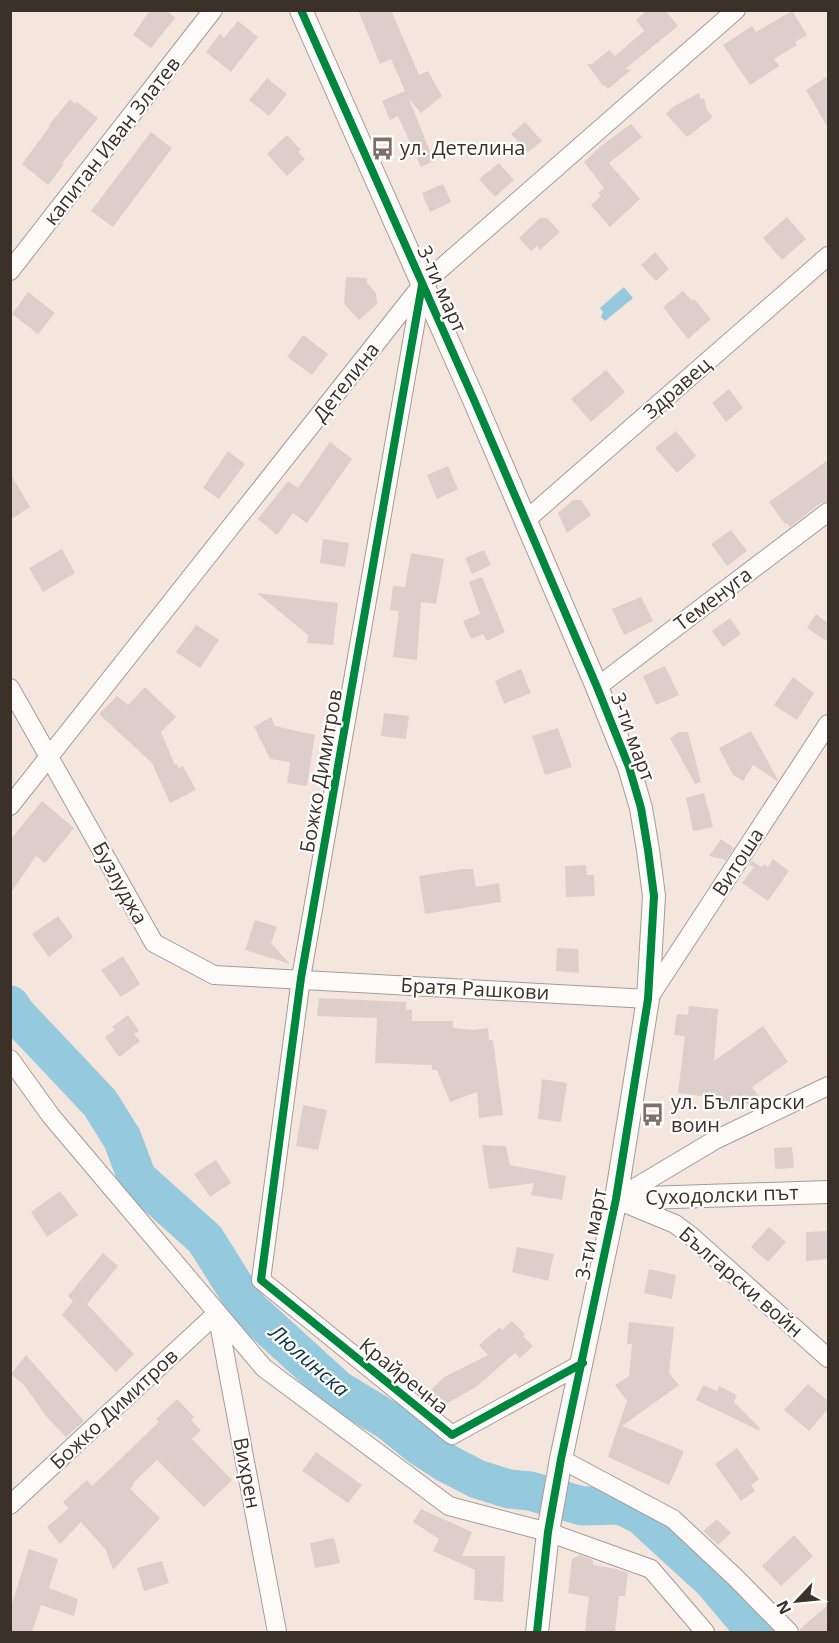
<svg xmlns="http://www.w3.org/2000/svg" width="839" height="1643" viewBox="0 0 839 1643" font-family="'Open Sans',sans-serif">
  <style>
    .water { fill: #95c9de }
    .lines { fill: none; stroke-linecap: round; stroke-linejoin: round }
    .river { stroke: #95c9de; stroke-width: 39 }
    .building { fill: #dececa }
    .minor-casing { stroke: #a69b93; stroke-width: 20 }
    .tertiary-casing { stroke: #a69b93; stroke-width: 24 }
    .minor { stroke: #fdfbfa; stroke-width: 18 }
    .tertiary { stroke: #fdfbfa; stroke-width: 22 }
    .cycleway-casing { stroke: #fff; stroke-width: 11 }
    .cycleway { stroke: #00873e; stroke-width: 8 }
    .labels { text-anchor: middle; stroke-width: 4.5; stroke-linejoin: round; paint-order: stroke }
    .street-label { font-size: 20px; fill: #3c3129; stroke: #fff }
    .poi-label { font-size: 20px; fill: #3c3129; stroke: #fff; text-anchor: start }
    .water-label { font-size: 21px; font-style: italic; fill: #113645; stroke: #fff }
  </style>
  <rect width="100%" height="100%" fill="#f4e6dd"/>
  <path class="water" d="M624,287L633,298L605,321L601,317L603,312L600,308Z"/>
  <g class="lines">
    <path class="river" d="M10,1005L17,1015L100,1103L122,1138L137,1178L205,1239L249,1309L338,1390L389,1421L420,1446L448,1464L477,1479L509,1489L530,1491L582,1506L621,1505L641,1515L713,1581L756,1632"/>
  </g>
  <path class="building" d="M150,10H166L175,18L151,48L133,35Z
    M358,10H391L419,75L428,71L442,96L421,113L409,99L434,161L421,167L398,116L390,120L382,101L405,91L391,59L380,64Z
    M647,10H665L678,26L625,69L631,70L608,89L605,85L603,86L587,64H592L609,50L615,56L644,31L636,20Z
    M792,11L807,35L795,42L797,45L774,59L779,66L750,85L723,45L752,26L756,32Z
    M238,21L258,37L231,72L206,52L220,34L224,38Z
    M828,76V128L806,90Z
    M267,78L287,94L269,116L249,100Z
    M699,93L701,99L704,98L707,110L713,117L687,137L666,114L674,106Z
    M70,99L75,104L77,102L98,118L62,163L64,164L48,185L22,164L50,126L49,125Z
    M525,122L542,141L528,152L511,134Z
    M631,124L642,137L609,163L640,199L610,227L591,205L601,196L598,193L604,188L584,162L602,145Z
    M151,132L172,148L113,227L91,211Z
    M287,135L301,150L298,152L305,159L287,176L267,154Z
    M499,163L514,180L495,197L479,179Z
    M443,184L451,202L430,212L422,193Z
    M787,217L806,239L782,260L763,238Z
    M540,218H547L560,232L540,250L537,246L531,251L519,238Z
    M655,252L669,269L656,281L641,265Z
    M346,277L367,278V283L376,293L377,304L359,320L344,304Z
    M683,291L692,301L694,299L711,319L688,339L663,307Z
    M28,292L55,313L38,334L12,314Z
    M303,335L328,354L312,375L287,357Z
    M606,370L625,392L591,422L571,399Z
    M729,389L743,408L726,422L712,403Z
    M676,431L696,456L677,473L655,448Z
    M330,442L352,459L307,523L293,513L277,535L258,519L288,481L298,488Z
    M228,451L245,464L219,499L203,488Z
    M828,460V501L821,503L790,527L787,523L785,524L769,502Z
    M448,466L458,489L437,499L427,475Z
    M10,473L30,507L10,520Z
    M573,500H581L591,515L567,533L558,513Z
    M731,530L747,551L727,566L711,544Z
    M323,539L349,543L345,567L320,563Z
    M62,549L75,573L43,592L29,568Z
    M484,550L491,565L472,574L465,558Z
    M411,553L444,559L436,604L421,602L417,660L393,657L399,611L390,610L393,586L405,587Z
    M482,577L505,632L487,641L483,634L471,639L463,621L480,614L469,582Z
    M257,593L338,603L333,645L307,643L308,635Z
    M641,597L653,621L624,635L612,609Z
    M816,614L828,623V642L807,628Z
    M730,618L741,634L723,647L712,631Z
    M196,625L219,640L200,668L176,652Z
    M665,666L679,695L656,705L643,676Z
    M521,669L531,693L504,704L495,681Z
    M793,677L814,693L797,720L774,705Z
    M145,687L176,717L161,732L175,765L176,764L179,768L183,766L196,790L170,803L152,763L99,714L117,696L128,705Z
    M384,713L409,716L406,739L381,736Z
    M271,717L275,726L315,735L307,786L287,783L290,762L270,759L254,727Z
    M558,728L572,767L545,775L532,736Z
    M751,731L778,780L777,781L753,765L743,781L733,775L719,748Z
    M679,732H688L701,782L695,784L670,738Z
    M704,793L713,827L693,831L686,798Z
    M42,801L74,828L45,863L36,856L10,894V840Z
    M721,839L734,848L726,860L709,856Z
    M773,859L789,871L768,901L742,883L754,867L749,865L752,861L762,867L764,864L768,867Z
    M586,865L587,875H594L595,896L566,897L565,866Z
    M463,869H473L476,887L499,883L501,902L425,914L419,876Z
    M58,916L73,937L49,957L32,934Z
    M255,920L277,927L271,943L290,964L245,950Z
    M557,948L578,949L579,973L556,971Z
    M123,956L140,984L121,997L101,970Z
    M319,998L406,1002V1010L412,1009V1021H453V1028L473,1030L488,1028L489,1040H493L503,1115L479,1118L477,1092L450,1102L437,1070H432V1065L375,1063L377,1018L317,1016Z
    M689,1006L718,1009L714,1061L763,1026L788,1062L752,1087L759,1097L744,1106L742,1104L722,1113L715,1098L678,1093L685,1036L674,1035L677,1014L688,1015Z
    M128,1015L139,1031L134,1034L140,1041L119,1057L105,1037L115,1030L112,1027Z
    M542,1079L567,1083L561,1122L538,1119Z
    M303,1105L327,1110L318,1150L296,1146Z
    M482,1145L506,1146L510,1165L566,1176L562,1200L531,1195L534,1183L489,1189Z
    M792,1147L794,1168L775,1169L774,1148Z
    M216,1160L231,1183L210,1197L194,1174Z
    M60,1191L78,1215L47,1237L31,1212Z
    M769,1227L786,1242L768,1262L751,1247Z
    M828,1231V1259L806,1261V1232Z
    M517,1247L554,1254L548,1281L512,1272Z
    M103,1253L118,1266L87,1304L134,1354L116,1372L62,1315L73,1301L68,1296Z
    M649,1269L676,1275L672,1299L644,1293Z
    M512,1321L525,1334L523,1336L533,1346L520,1358L515,1353L476,1387L437,1409L425,1399L433,1391L432,1389L444,1377L488,1355L479,1345L500,1327L502,1330Z
    M629,1322L674,1327L669,1373L679,1385L622,1426L684,1451L669,1485L608,1457L627,1401L615,1385L629,1376L632,1344H627Z
    M26,1355L84,1421L66,1437L46,1416L24,1385L11,1374Z
    M808,1384L828,1401V1409L809,1431L784,1410Z
    M703,1385L717,1391L719,1386L737,1395L734,1402L760,1428L758,1430L696,1400Z
    M177,1399L194,1417L191,1420L201,1430L192,1439L232,1480L204,1507L157,1460L133,1483L134,1484L130,1489L160,1518L113,1570L106,1550L81,1522L60,1544L47,1527L69,1508L63,1502L87,1480L92,1486L159,1422L156,1419Z
    M737,1448L759,1479L751,1485L755,1491L741,1501L715,1464Z
    M316,1452L362,1485L348,1503L302,1471Z
    M421,1509L472,1532L462,1556H505L503,1602L474,1600L475,1570L433,1551L439,1539L413,1522Z
    M717,1519L731,1533L718,1545L703,1531Z
    M794,1535L813,1556L781,1586L762,1566Z
    M334,1538L340,1563L315,1568L310,1543Z
    M29,1549L58,1559L49,1588L78,1599L74,1616L41,1605L32,1632H10V1610Z
    M580,1555L593,1560V1565L616,1569L628,1573L625,1596H619L615,1632H585L589,1597L568,1593L572,1559Z
    M162,1561L169,1583L144,1591L137,1568Z
    M828,1605V1632H800V1629Z"/>
  <g class="lines">
    <defs>
      <path id="minor" d="M10,271L213,10
        M422,285L301,978L261,1280L452,1435L583,1363
        M526,520L828,256
        M597,687L828,512
        M10,688L154,943L214,975L648,999L828,724
        M10,806L422,285L736,10
        M10,1059L51,1116L264,1368L449,1506L548,1532L651,1569L705,1632
        M616,1199L715,1140L828,1086
        M617,1200L675,1224L691,1236L828,1358
        M217,1313L277,1632
        M561,1459L673,1519L736,1578L789,1632
        M10,1505L217,1313"/>
      <path id="tertiary" d="M301,10L474,400L597,687L629,767L641,808L648,850L654,896L648,999L616,1199L561,1459L548,1532L537,1632
        M616,1199L828,1192"/>
    </defs>
    <use href="#minor" class="minor-casing"/>
    <use href="#tertiary" class="tertiary-casing"/>
    <use href="#minor" class="minor"/>
    <use href="#tertiary" class="tertiary"/>
    <defs>
      <path id="cycleway" d="M301,10L474,400L597,687L629,767L641,808L648,850L654,896L648,999L616,1199L561,1459L548,1532L537,1632
        M422,285L301,978L261,1280L452,1435L583,1363"/>
    </defs>
    <use href="#cycleway" class="cycleway-casing"/>
    <use href="#cycleway" class="cycleway"/>
  </g>
  <defs>
    <symbol id="bus-bare" viewBox="-9 -9 18 18"><path d="M-5-6H5V4H4V6H2V4H-2V6H-4V4H-5ZM-3.5-4V0h7V-4ZM-3.5 1.2v1.5H-2V1.2ZM2 1.2v1.5H3.5V1.2Z" fill="#7c7068" stroke="#fff" stroke-width="2.5" paint-order="stroke"/></symbol>
  </defs>
  <g fill-rule="evenodd">
    <use href="#bus-bare" x="366" y="132" width="33" height="33"/>
    <use href="#bus-bare" x="636" y="1098" width="33" height="33"/>
  </g>
  <g class="labels">
    <g class="street-label">
      <text transform="translate(112 141) rotate(-52)" y="7">капитан Иван Златев</text>
      <text transform="translate(442 289) rotate(66)" y="7">3-ти март</text>
      <text transform="translate(346 382) rotate(-52)" y="7">Детелина</text>
      <text transform="translate(677 388) rotate(-41)" y="7">Здравец</text>
      <text transform="translate(713 599) rotate(-37)" y="7">Теменуга</text>
      <text transform="translate(633 737) rotate(70)" y="7">3-ти март</text>
      <text transform="translate(321 771) rotate(-80)" y="7">Божко Димитров</text>
      <text transform="translate(738 862) rotate(-57)" y="7">Витоша</text>
      <text transform="translate(120 883) rotate(61)" y="7">Бузлуджа</text>
      <text transform="translate(475 989) rotate(3)" y="7">Братя Рашкови</text>
      <text transform="translate(722 1195) rotate(-2)" y="7">Суходолски път</text>
      <text transform="translate(591 1234) rotate(-79)" y="7">3-ти март</text>
      <text transform="translate(741 1282) rotate(41)" y="7">Български войн</text>
      <text transform="translate(404 1376) rotate(39)" y="7">Крайречна</text>
      <text transform="translate(114 1409) rotate(-43)" y="7">Божко Димитров</text>
      <text transform="translate(247 1473) rotate(79)" y="7">Вихрен</text>
    </g>
    <g class="poi-label">
      <text x="400" y="155">ул. Детелина</text>
      <text x="671" y="1109">ул. Български<tspan x="671" dy="23">воин</tspan></text>
    </g>
    <g class="water-label">
      <text transform="translate(309 1361) rotate(41)" y="7">Люлинска</text>
    </g>
  </g>
  <rect width="839" height="1643" fill="none" stroke="#3c3129" stroke-width="24"/>
  <g transform="translate(797 1601) rotate(244)" stroke="#ffffff" stroke-width="4.5" paint-order="stroke">
  <path d="M0-4.5L10 22L0 15L-10 22Z" fill="#3c3129"/>
  <text y="-9" font-size="16" font-weight="bold" text-anchor="middle" fill="#3c3129">N</text>
  </g>
</svg>
